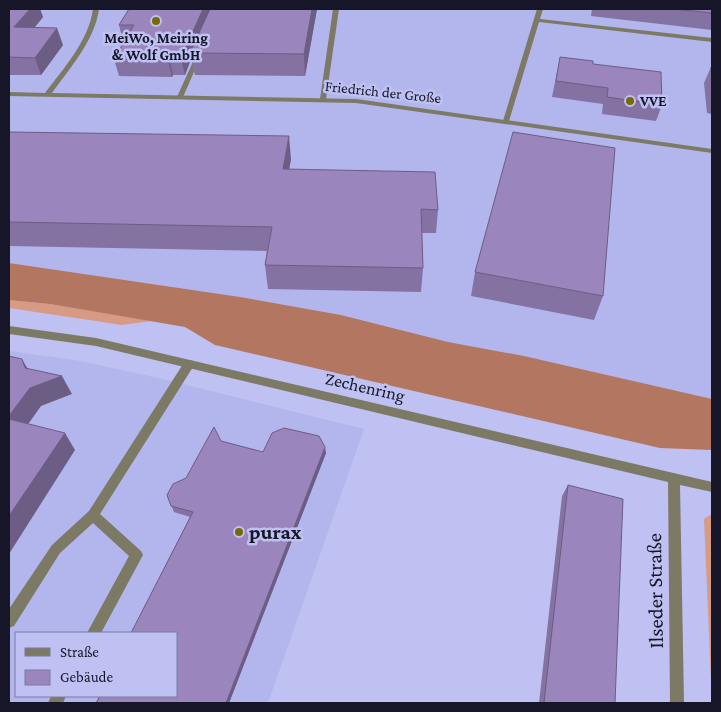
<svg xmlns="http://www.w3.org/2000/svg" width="721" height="712" viewBox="0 0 721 712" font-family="'Crimson Pro',serif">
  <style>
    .built { fill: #b2b6ed; fill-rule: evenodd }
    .green { fill: #d79a83 }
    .forest { fill: #b37660 }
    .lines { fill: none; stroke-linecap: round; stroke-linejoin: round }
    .service { fill: #7c7965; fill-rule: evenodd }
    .minor { fill: #7c7965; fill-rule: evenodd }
    .wall { fill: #8472a2 }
    .shaded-wall { fill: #6c5d84 }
    .building { fill: #9a85bc; stroke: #6c5d84 }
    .poi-dot { fill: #776a02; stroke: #bec1f2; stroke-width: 2 }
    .labels { text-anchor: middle; stroke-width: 5; stroke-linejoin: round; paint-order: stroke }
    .far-poi-label { font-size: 15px; font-weight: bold; fill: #161628; stroke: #bec1f2 }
    .far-street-label { font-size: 15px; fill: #161628; stroke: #bec1f2 }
    .street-label { font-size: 18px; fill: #161628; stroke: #bec1f2 }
    .near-poi-label { font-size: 21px; font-weight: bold; fill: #161628; stroke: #bec1f2; text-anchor: start }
    .near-street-label { font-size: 21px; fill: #161628; stroke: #bec1f2 }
  </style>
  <rect width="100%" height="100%" fill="#bec1f2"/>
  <path class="built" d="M9,9H712V399L524,356L448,342L341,315L240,297L9,263Z
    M9,351L75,360L154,377L364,429L268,703H9ZM16,633H176V696H16Z"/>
  <path class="green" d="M9,300L50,304L151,321L122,325L9,308Z
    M710,515H712V703L704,519Z"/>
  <path class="forest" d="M9,263L240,297L341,315L448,342L524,356L712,399V450L660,448L215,345L185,327L50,304L9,300Z"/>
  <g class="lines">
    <path class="service" d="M333,9H339L326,99L323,101L320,99Z
      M537,9H543L540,19L712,38V42L539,22L509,121L504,122L503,121Z
      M196,55L201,56L183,97L178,98L177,97Z
      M189,360L193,361L194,364L193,367L100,514L141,551L143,555L101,633H87L129,556L93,523L60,553L14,626L9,628V609L52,545L89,511L185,361Z
      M51,696H66L63,703H48Z"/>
    <path class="minor" d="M93,9H99C95,40 70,68 52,93L356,99L712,149V153L356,103L9,96V92L45,93C64,68 89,40 93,9Z
      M9,326L96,338L712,482V492L680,485L684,703H670L668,482L96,346L9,334Z"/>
  </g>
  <path class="wall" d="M9,9H40L43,17L34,28L63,45L41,75H9Z
    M129,9H317L305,76L195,75L191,59L185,75H173L172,77L119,76L114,59L124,41H123L119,25Z
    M592,9H712V30L591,16Z
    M560,57L593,64L662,105L656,121L602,114L603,104L552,97Z
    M711,67L712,68V114L707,113L704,83Z
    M9,132L291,159L289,169L438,210L436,233H422L423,268L421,292L268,289L265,265L267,251L9,246Z
    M475,272L603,296L594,320L471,296Z
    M221,441L263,452L326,453L229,703H96L190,517L174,512L167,495L186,478Z
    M568,485L615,703H539L562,496Z"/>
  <path class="shaded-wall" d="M30,9H40L43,17L21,44L14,27Z
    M203,9H213L190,53L191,59L185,75L181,58Z
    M312,9H317L305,76L304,54Z
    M57,28L63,45L41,75L35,58Z
    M169,57L173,75L172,77L168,60Z
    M289,136L291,159L285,193L283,169Z
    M22,359L33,378L62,376L72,394L41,406L19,437L9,422V416L25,368Z
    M65,433L75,450L9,554V516Z
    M325,447L326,453L229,703H226Z"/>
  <path class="building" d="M9,9H30L14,27L57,28L35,58L9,57Z
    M129,9H203L181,58L169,57L168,60L114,59L134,25H119Z
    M210,9H312L304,54L190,53Z
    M674,9H712V13Z
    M560,57L593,61V64L661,72L662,105L607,97L608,88L556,81Z
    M711,67L712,68V79Z
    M9,132L289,136L283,169L435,172L438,210L421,209L423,268L265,265L272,227L9,222Z
    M513,132L615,148L603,296L475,272Z
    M9,356L22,359L25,368L62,376L30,388L9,416Z
    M9,419L65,433L9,516Z
    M214,427L221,441L263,452L272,433L284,428L319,436L325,447L226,703H96L100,696H176V633H131L193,512L171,506L167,495L173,484L186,478Z
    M568,485L623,499L615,703H544Z"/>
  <g class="poi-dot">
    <circle cx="156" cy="21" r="5"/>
    <circle cx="630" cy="101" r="5"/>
    <circle cx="239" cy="532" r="5"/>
  </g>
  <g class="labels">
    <g class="far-poi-label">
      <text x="156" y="43">MeiWo, Meiring<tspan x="156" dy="17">&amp; Wolf GmbH</tspan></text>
      <text x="640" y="106" text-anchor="start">VVE</text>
    </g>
    <g class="far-street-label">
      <text transform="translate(383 92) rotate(6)" y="5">Friedrich der Große</text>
    </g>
    <g class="street-label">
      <text transform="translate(365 387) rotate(13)" y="6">Zechenring</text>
    </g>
    <g class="near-poi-label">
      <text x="249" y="539">purax</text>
    </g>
    <g class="near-street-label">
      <text transform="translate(655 591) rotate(-91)" y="7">Ilseder Straße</text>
    </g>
  </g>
  <rect width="721" height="712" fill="none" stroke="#161628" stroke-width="20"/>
  <rect x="15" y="632" width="162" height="65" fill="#bec1f2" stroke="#7b7da1"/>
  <rect x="25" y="648" width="25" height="8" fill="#7c7965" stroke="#7b7da1"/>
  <text x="60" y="657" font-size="15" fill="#161628">Straße</text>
  <rect x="25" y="670" width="25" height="15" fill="#9a85bc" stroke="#7b7da1"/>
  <text x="60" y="682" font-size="15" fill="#161628">Gebäude</text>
</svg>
